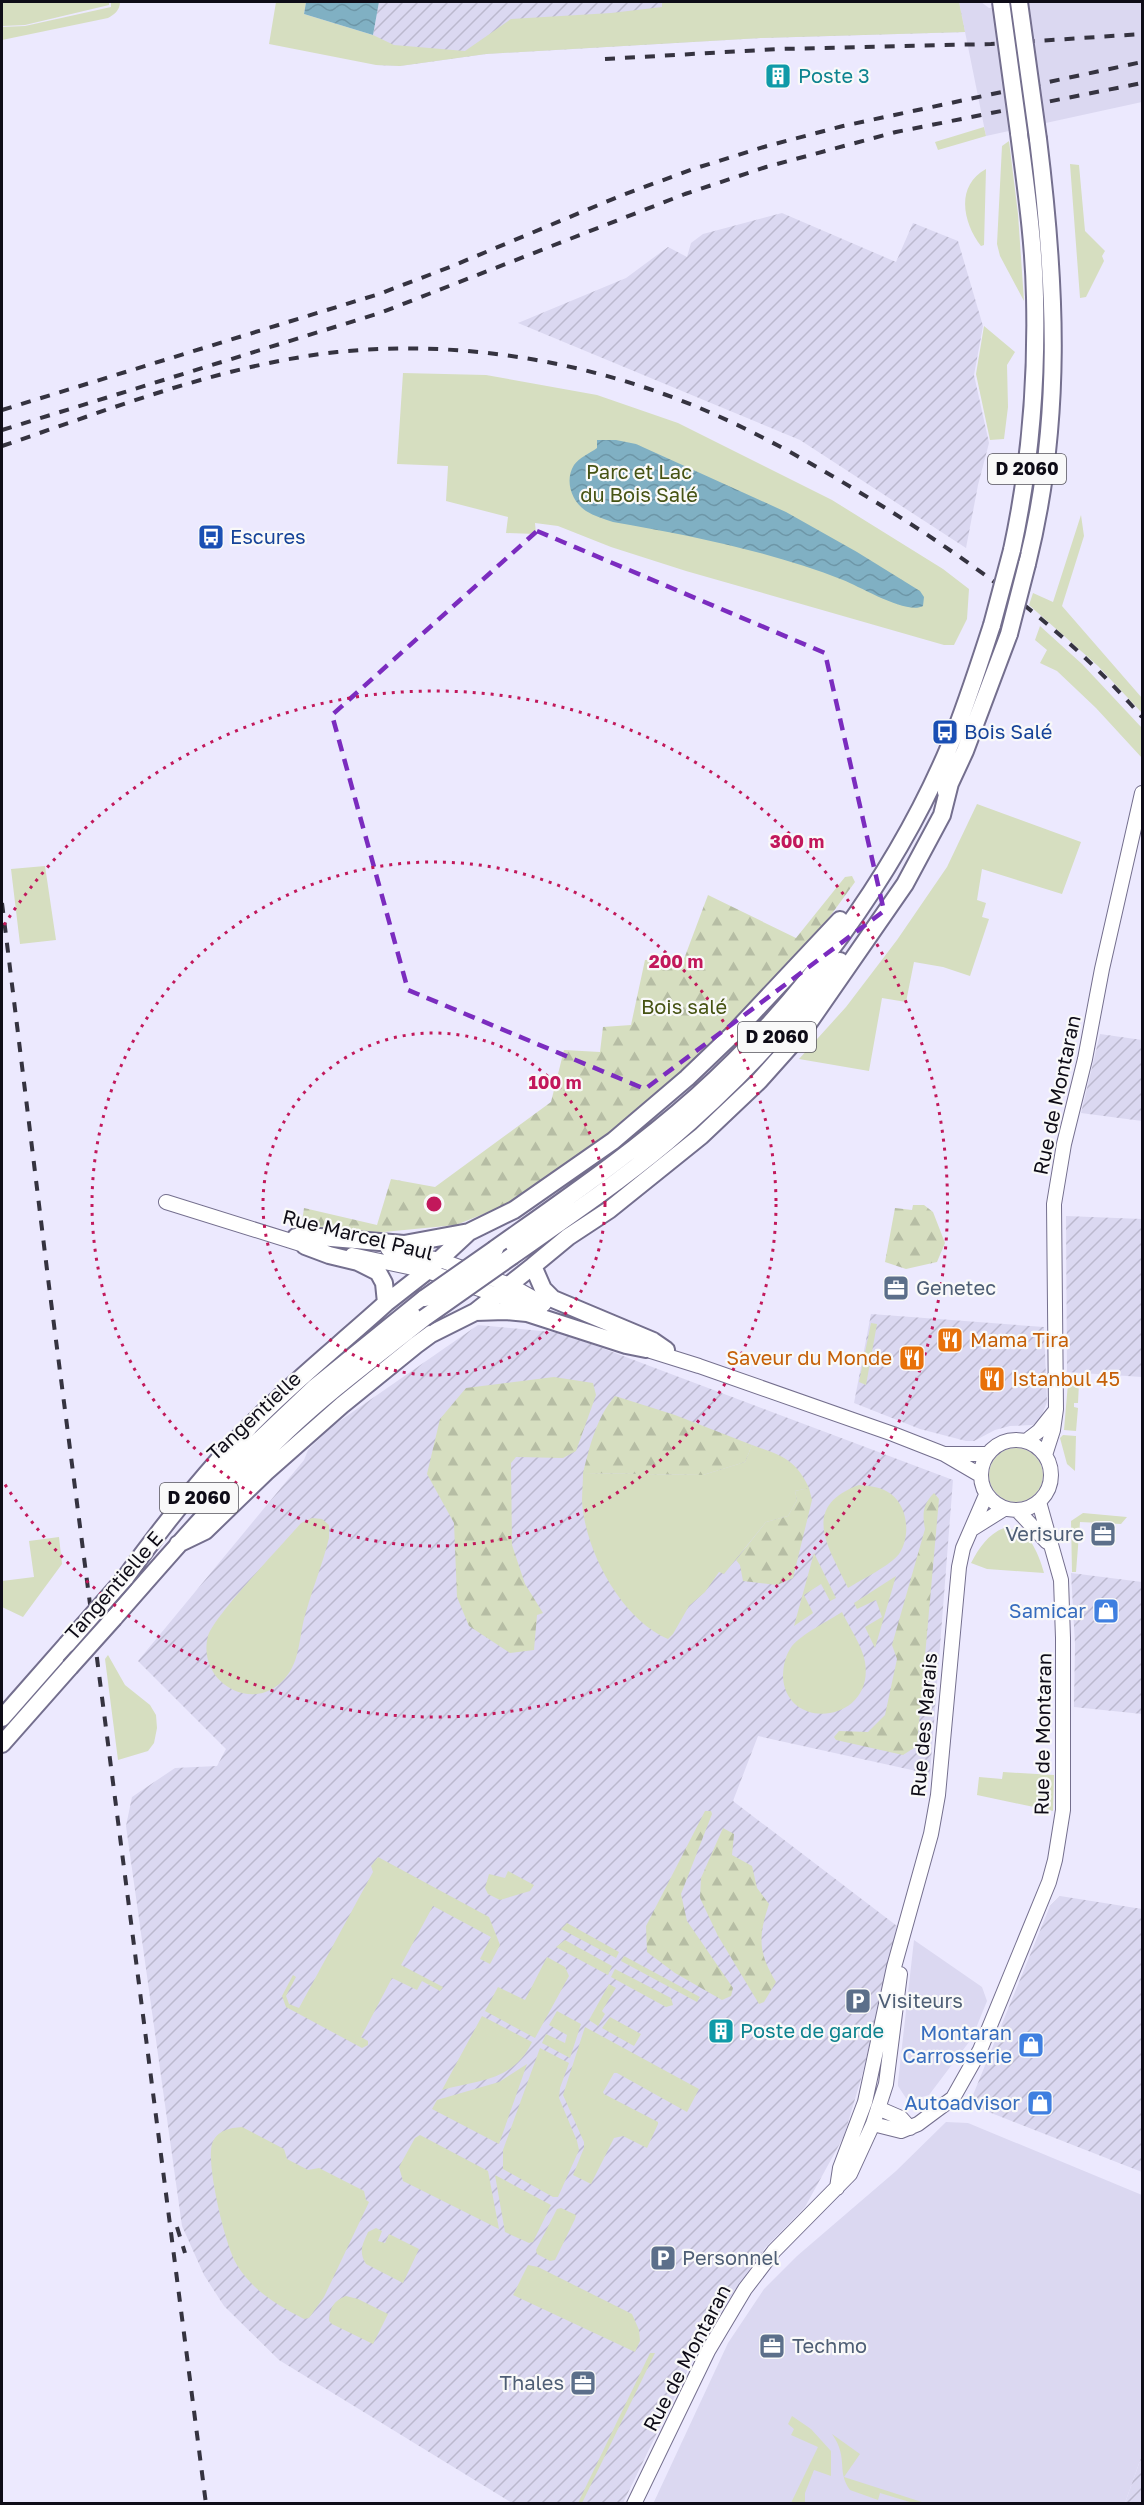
<svg xmlns="http://www.w3.org/2000/svg" width="1144" height="2505" viewBox="0 0 1144 2505" font-family="'Golos Text',sans-serif">
  <style>
    .built { fill: #dbd8f1 }
    .industrial { fill: url(#industrial-furrows) }
    .green { fill: #d6dec0 }
    .forest { fill: url(#forest-firs) }
    .water { fill: url(#water-waves) }
    .lines { fill: none; stroke-linecap: round; stroke-linejoin: round }
    .minor-casing { stroke: #746f8e; stroke-width: 16 }
    .major-casing { stroke: #746f8e; stroke-width: 20 }
    .minor { stroke: #fff; stroke-width: 14 }
    .major { stroke: #fff; stroke-width: 16 }
    .rail { stroke: #353340; stroke-width: 4; stroke-dasharray: 10 10; stroke-linecap: butt }
    .major-bridge-casing { stroke: #746f8e; stroke-width: 20; stroke-linecap: butt }
    .major-bridge { stroke: #fff; stroke-width: 16 }
    .marked { fill: none; stroke: #7b2cbf; stroke-width: 4.5; stroke-dasharray: 12 8; stroke-linejoin: round }
    .ring { fill: none; stroke: #c2185b; stroke-width: 3; stroke-dasharray: 3 6 }
    .labels { text-anchor: middle; stroke-width: 4.5; stroke-linejoin: round; paint-order: stroke }
    .shield { fill: #f9f9f9; stroke: #54535b; stroke-width: 1.5 }
    .shield-label { font-size: 18px; font-weight: bold; fill: #0e0c17 }
    .culture-label { font-size: 20px; fill: #0d838f; stroke: #f9f9f9; text-anchor: start }
    .park-label { font-size: 20px; fill: #465313; stroke: #f9f9f9 }
    .transit-label { font-size: 20px; fill: #164399; stroke: #f9f9f9; text-anchor: start }
    .street-label { font-size: 20px; fill: #0e0c17; stroke: #f9f9f9 }
    .service-label { font-size: 20px; fill: #4e5e75; stroke: #f9f9f9; text-anchor: start }
    .food-label { font-size: 20px; fill: #c56008; stroke: #f9f9f9; text-anchor: start }
    .shop-label { font-size: 20px; fill: #366cbe; stroke: #f9f9f9; text-anchor: end }
    .centre { fill: #c2185b; stroke: #f9f9f9; stroke-width: 3 }
    .ring-label { font-size: 18px; text-anchor: middle; font-weight: bold; fill: #c2185b; stroke: #f9f9f9; stroke-width: 4.5; stroke-linejoin: round; paint-order: stroke }
  </style>
  <defs>
    <pattern id="industrial-furrows" width="10" height="10" patternUnits="userSpaceOnUse" patternTransform="scale(1.5)"><rect width="10" height="10" fill="#dbd8f1"/><path d="M-1 1l2-2M0 10L10 0M9 11l2-2" fill="none" stroke="#bbb8ce"/></pattern>
    <pattern id="forest-firs" width="22" height="20" patternUnits="userSpaceOnUse" patternTransform="scale(1.5)"><rect width="22" height="20" fill="#d6dec0"/><path d="M5 1l3.5 6h-7zM16 11l3.5 6h-7z" fill="#b6bda4"/></pattern>
    <pattern id="water-waves" width="16" height="10" patternUnits="userSpaceOnUse" patternTransform="scale(1.5)"><rect width="16" height="10" fill="#80b0c3"/><path d="M0 5q4-4 8 0t8 0" fill="none" stroke="#6d96a7"/></pattern>
  </defs>
  <rect width="100%" height="100%" fill="#ece9fe"/>
  <path class="built" d="M959,2H981L989,8L1031,2H1142V102L986,136Z
    M914,1940L982,1987L987,2001L972,2038L929,2095L908,2101L898,2086V2082Z
    M946,2122L968,2123L1142,2195V2455L1125,2503L653,2504L728,2343L764,2289L797,2256L896,2171Z"/>
  <path class="industrial" d="M379,2H959L965,32L761,38L486,54L400,66L376,65L373,35Z
    M782,213L896,262L913,223L958,241L983,326L974,375L989,443L978,485L966,548L800,440L518,323L626,278L668,247L687,257L691,243L703,234Z
    M1100,1034L1142,1040V1121L1081,1113Z
    M1066,1216L1142,1219V1377L1067,1372Z
    M871,1314L1044,1327L1047,1402L1041,1417L1033,1425L1010,1426L995,1430L974,1441H966L920,1429L854,1403Z
    M478,1325L562,1333L953,1480L930,1774L758,1736L733,1801L897,1926L863,2072L844,2136L805,2207L765,2248L707,2330L623,2503H512L279,2360L224,2306L204,2275L182,2226L126,1826L132,1797L175,1768L217,1766L226,1749L138,1661L304,1460L308,1450L331,1427Z
    M1071,1573L1142,1582V1714L1074,1707L1075,1644Z
    M1060,1896L1142,1909V2172L981,2109L973,2095L1050,1906Z
    M1142,2455V2503H1125Z"/>
  <path class="green" d="M2,2H109V5L25,25L2,26Z
    M111,2H120C120,10 114,15 108,18L2,40V27L25,26L111,7Z
    M276,2H306L304,14L373,35L394,45L465,51L511,19L611,13L662,7V2H959L965,32L761,38L486,54L400,66L376,65L269,44Z
    M984,127L986,136L938,150L935,142Z
    M1009,141L1018,214L1024,301L1000,256L997,244L1002,146Z
    M1070,164L1079,165L1085,231L1105,251L1102,256L1104,261L1086,297L1080,298Z
    M986,169L984,245L981,246C963,223 955,186 986,169Z
    M984,326L1015,352L1007,365L1008,407L1004,439L990,440L976,374Z
    M403,373L486,375L597,395L678,423L832,500L943,569L969,589L967,619L954,645H944L686,571L611,547L558,526L535,523L536,534L506,533L508,517L446,501L448,466L397,464Z
    M1081,515L1084,536L1062,606L1142,698V713L1098,666L1029,605L1033,593L1053,602Z
    M1040,626L1082,664L1142,728V758L1096,708L1057,671L1040,663L1047,650L1035,640Z
    M977,804L1081,842L1062,894L982,869L977,900L986,903L982,917L989,919L970,976L943,967L914,962L906,1002L882,998L869,1071L799,1059L846,1007L897,940L947,867Z
    M45,866L56,940L20,944L11,869Z
    M871,1323L877,1324L866,1385L859,1382Z
    M1068,1383H1079L1078,1403H1074V1407L1078,1408L1076,1431L1064,1430Z
    M1063,1435L1076,1436L1075,1471L1067,1464L1060,1438Z
    M752,1445C780,1455 795,1458 809,1488L795,1491L797,1500L788,1516L766,1522L724,1574L719,1572L705,1592L689,1606L673,1634L668,1639C621,1619 585,1551 582,1501C582,1492 583,1483 583,1473L703,1475L745,1462Z
    M989 1475a27 27 0 1 1 54 0a27 27 0 1 1-54 0Z
    M859,1485C870,1486 882,1487 891,1494C908,1507 911,1536 899,1554C891,1565 861,1580 848,1588C829,1548 799,1507 859,1485Z
    M1083,1513L1127,1517L1121,1524L1080,1522L1076,1572H1072L1071,1521Z
    M312,1518L322,1519L329,1525V1538C323,1563 313,1587 306,1612C299,1633 301,1659 286,1677C255,1716 196,1683 208,1636C214,1616 284,1543 301,1523Z
    M1004,1528C1009,1530 1015,1529 1019,1531C1032,1536 1041,1561 1044,1573L987,1569L971,1563C979,1548 988,1534 1004,1528Z
    M59,1537L62,1564L23,1617L2,1607V1581L34,1577L29,1541Z
    M814,1553L836,1598L830,1601L821,1584L804,1595L813,1613L794,1626Z
    M896,1576L875,1648L865,1627L882,1617L876,1600L857,1609L854,1603Z
    M842,1612C849,1627 862,1645 865,1662C875,1723 785,1733 783,1676C783,1665 786,1654 792,1646C802,1634 828,1621 842,1612Z
    M108,1655L125,1685L150,1705L156,1715L157,1728L154,1743L148,1751L118,1760L105,1659Z
    M1003,1772L1054,1775L1053,1811L977,1795L979,1777L1002,1779Z
    M378,1857L489,1917L500,1945L490,1964L480,1959L491,1937L433,1906L401,1965L443,1987L440,1991L422,1981L417,1990L392,1978L361,2037L368,2041V2045L362,2048L286,2007L282,1996L293,1975L296,1977L286,1996L289,2004L299,2008L373,1872L371,1866Z
    M508,1871L534,1885L530,1891L500,1900L488,1894L485,1888L489,1874L505,1878Z
    M567,1923L619,1952L616,1958L561,1929Z
    M565,1940L612,1966L608,1975L556,1947Z
    M624,1956L700,1997L697,2002L621,1961Z
    M547,1957L565,1967L569,1976L535,2038L485,2011L498,1987L525,2000Z
    M615,1969L671,1998L673,2005L666,2007L611,1977Z
    M609,1984L616,1988L602,2011L605,2014L598,2026L589,2020Z
    M557,2011L581,2024L570,2058L542,2043L546,2034L565,2043L567,2035L549,2025Z
    M482,2016L532,2042C514,2081 479,2080 442,2090Z
    M610,2017L641,2034L634,2046L602,2028Z
    M585,2027L699,2089L687,2112L617,2073H614L603,2092L604,2094L658,2122V2124L647,2148L623,2136L614,2138L591,2184L573,2175L584,2148V2142L563,2095Z
    M540,2048L569,2063L560,2088L559,2098L577,2141L579,2150L558,2197H553L503,2169V2150Z
    M527,2064L499,2144L432,2109L437,2100L499,2082Z
    M242,2127L284,2149L287,2159L308,2170L319,2168L364,2191L366,2200L369,2202L324,2297L309,2318L304,2319C277,2305 253,2291 237,2265C225,2246 206,2164 212,2144C217,2130 230,2128 242,2127Z
    M420,2135L488,2171L499,2229L403,2181L399,2167L415,2138Z
    M495,2175L551,2205L533,2242L529,2243L505,2232Z
    M561,2208L576,2215L575,2219L555,2260L550,2261L537,2254L536,2250L557,2209Z
    M376,2228L382,2231L378,2241L385,2243L389,2234L419,2249L403,2283L366,2264C358,2251 363,2244 368,2232Z
    M528,2265L538,2267L632,2314L639,2330L640,2341L635,2352L513,2295Z
    M346,2296L358,2299L388,2314L373,2344L332,2324L329,2321C329,2309 334,2300 346,2296Z
    M650,2353H655L582,2503H578Z
    M792,2416L811,2429L831,2451V2476L814,2470L805,2493V2503H791L818,2447L791,2435L794,2429L788,2424Z
    M832,2434L860,2454L844,2477L925,2503H913L880,2493L878,2500L850,2490C836,2471 849,2458 832,2434Z"/>
  <path class="forest" d="M852,876L855,882L828,919L710,1048L667,1086L577,1158L537,1186L496,1209L456,1225L363,1234L301,1229L304,1208L377,1225L391,1179L435,1187L551,1102L564,1050L600,1052L603,1027L631,1025L645,960L684,959L708,895L796,938L845,877Z
    M913,1205H924L933,1212L945,1243L937,1262L906,1269L885,1262L895,1208L912,1210Z
    M554,1377L593,1383L596,1395L576,1451L563,1458L516,1457L511,1463L512,1545L525,1584L543,1613L537,1615L534,1650L510,1653L469,1626L457,1597L454,1523L427,1474L440,1419L466,1388Z
    M615,1396L675,1415L752,1445L745,1462L703,1475L583,1473C590,1446 596,1418 615,1396Z
    M809,1488L812,1500L793,1578L777,1585L743,1581L740,1565L736,1560L766,1522L788,1516L797,1500L795,1491Z
    M934,1493L939,1499L917,1746L903,1755L836,1740L834,1737L839,1731L868,1732L885,1715L897,1659L892,1645L925,1529C922,1514 923,1504 934,1493Z
    M705,1811H711L712,1814L681,1894L687,1921L733,1988L731,1996L722,2000L675,1973L647,1952L646,1926Z
    M723,1828L734,1834L732,1855L752,1866L757,1888L769,1904C758,1937 758,1952 776,1982L764,2002L759,2004L718,1936L700,1898L701,1878Z"/>
  <path class="water" d="M306,2H379L373,35L304,14Z
    M597,440H616L636,444L786,512L857,552L920,591L924,597L923,606C907,615 861,587 843,580C772,552 689,535 613,522C604,519 594,516 586,511C572,502 564,481 574,465C579,458 590,453 597,448Z"/>
  <g class="lines">
    <defs>
      <path id="minor" d="M166,1202L307,1246
        M388,1249L440,1260L510,1285L544,1304
        M352,1255L427,1271L540,1310
        M651,1351L699,1366L893,1434L944,1454L980,1475
        M981 1475a35 35 0 1 1 70 0a35 35 0 1 1-70 0Z
        M1026,1441L1039,1431L1055,1411
        M945,1454H988
        M1045,1455L1053,1430L1056,1409L1054,1204L1064,1144L1085,1059L1102,969L1142,793
        M1018,1511L1047,1542
        M972,1529L1004,1509
        M878,2108L901,2118L910,2128
        M873,2124L901,2131L918,2124L953,2098L980,2050L1049,1882L1055,1860L1063,1810V1638L1061,1580L1039,1502
        M837,2188L840,2168L865,2102L894,1967L931,1834L938,1795L959,1567L963,1548L986,1495
        M634,2504L708,2351L745,2289L774,2251L850,2174L873,2124L886,2084L900,1974"/>
      <path id="major" d="M1012,550C1030,467 1037,382 1035,297C1034,242 1026,188 1019,133
        M1027,564C1063,420 1056,284 1038,139
        M946,792L965,751L1009,634
        M296,1237L307,1236L404,1244L469,1232L514,1210L613,1141L687,1078L732,1035L840,920
        M495,1249C564,1200 634,1152 697,1096C802,1002 896,874 950,745C966,706 979,665 992,625
        M512,1256C565,1219 618,1183 667,1142C731,1088 788,1027 840,961
        M386,1303L427,1271L468,1233
        M475,1312L533,1266
        M666,1350L653,1341L553,1299L543,1289L533,1266L568,1237L609,1210L701,1136L759,1081L801,1034L905,884L942,815L950,783
        M214,1483L314,1388L425,1298
        M178,1544L205,1531L266,1472L342,1405L416,1345L431,1334L475,1312L505,1311L527,1313L626,1345L646,1349
        M125,1578C164,1524 207,1470 253,1423C295,1380 342,1343 386,1303L384,1283L378,1272L358,1262L329,1255L305,1246
        M114,1618C170,1554 225,1490 287,1431C330,1390 378,1355 424,1318
        M2,1718L67,1644
        M2,1744L70,1667"/>
    </defs>
    <use href="#minor" class="minor-casing"/>
    <use href="#major" class="major-casing"/>
    <use href="#minor" class="minor"/>
    <use href="#major" class="major"/>
    <path class="rail" d="M605,59L779,49L991,44L1142,34
      M2,410L379,294L450,267L620,196L693,169L767,146L843,126L1142,62
      M2,430L380,313L685,194L766,167L896,132L1142,83
      M2,446C111,409 221,365 337,352C462,339 594,362 709,412C771,439 830,474 887,509C980,567 1070,634 1142,717
      M2,903L49,1286L206,2504
      M177,2227L185,2253"/>
    <defs>
      <path id="major-bridge" d="M1001,2L1019,133
        M1019,2L1038,139
        M992,625L1012,550
        M1009,634L1027,564
        M425,1298L495,1249
        M424,1318L512,1256
        M67,1644L125,1578
        M70,1667L114,1618"/>
    </defs>
    <use href="#major-bridge" class="major-bridge-casing"/>
    <use href="#major-bridge" class="major-bridge"/>
  </g>
  <path class="marked" d="M537,531L825,653L884,911L645,1089L408,990L332,715Z"/>
  <g class="ring">
    <circle cx="434" cy="1204" r="171"/>
    <circle cx="434" cy="1204" r="342"/>
    <path d="M4 925A513 513 0 1 1 4 1483"/>
  </g>
  <defs>
    <symbol id="building-square" viewBox="-11 -11 22 22"><rect x="-9" y="-9" width="18" height="18" rx="4" fill="#0f9aa8" stroke="#f9f9f9"/><path d="M-4-6H4V6H1V3H-1V6H-4ZM-2.5-4.3h1.7v1.8h-1.7ZM.8-4.3h1.7v1.8H.8ZM-2.5-1h1.7V.8h-1.7ZM.8-1h1.7V.8H.8Z" fill="#fff"/></symbol>
    <symbol id="bus-square" viewBox="-11 -11 22 22"><rect x="-9" y="-9" width="18" height="18" rx="4" fill="#1a4fb4" stroke="#f9f9f9"/><path d="M-5-6H5V4H4V6H2V4H-2V6H-4V4H-5ZM-3.5-4V0h7V-4ZM-3.5 1.2v1.5H-2V1.2ZM2 1.2v1.5H3.5V1.2Z" fill="#fff"/></symbol>
    <symbol id="office-square" viewBox="-11 -11 22 22"><rect x="-9" y="-9" width="18" height="18" rx="4" fill="#5c6f8a" stroke="#f9f9f9"/><path d="M-6-3h4V-5.5h4V-3h4V5H-6ZM-1-4.5V-3h2v-1.5ZM-6 0V1H6V0Z" fill="#fff"/></symbol>
    <symbol id="restaurant-square" viewBox="-11 -11 22 22"><rect x="-9" y="-9" width="18" height="18" rx="4" fill="#e8710a" stroke="#f9f9f9"/><path d="M-5-6h1v4h1v-4h1v4h1v-4h1v5L-1.5 .5V6h-2V.5L-5-1ZM5-6V6H3V1.5H1.5Q1.5-4 5-6Z" fill="#fff"/></symbol>
    <symbol id="shop-square" viewBox="-11 -11 22 22"><rect x="-9" y="-9" width="18" height="18" rx="4" fill="#3f7fe0" stroke="#f9f9f9"/><path d="M-5-2.5h2.3a2.7 3.5 0 0 1 5.4 0H5L5.5 6h-11ZM-1.5-2.5h3a1.5 2.3 0 0 0-3 0Z" fill="#fff"/></symbol>
    <symbol id="parking-square" viewBox="-11 -11 22 22"><rect x="-9" y="-9" width="18" height="18" rx="4" fill="#5c6f8a" stroke="#f9f9f9"/><path d="M-3.5-5.5H1a3.5 3.5 0 0 1 0 7H-1V5.5H-3.5ZM-1-3.4V-.6H.8a1.4 1.4 0 0 0 0-2.8Z" fill="#fff"/></symbol>
  </defs>
  <g fill-rule="evenodd">
    <use href="#building-square" x="763" y="61" width="30" height="30"/>
    <use href="#bus-square" x="196" y="522" width="30" height="30"/>
    <use href="#bus-square" x="930" y="717" width="30" height="30"/>
    <use href="#office-square" x="881" y="1273" width="30" height="30"/>
    <use href="#restaurant-square" x="935" y="1325" width="30" height="30"/>
    <use href="#restaurant-square" x="897" y="1343" width="30" height="30"/>
    <use href="#restaurant-square" x="977" y="1364" width="30" height="30"/>
    <use href="#office-square" x="1088" y="1519" width="30" height="30"/>
    <use href="#shop-square" x="1091" y="1596" width="30" height="30"/>
    <use href="#parking-square" x="843" y="1986" width="30" height="30"/>
    <use href="#building-square" x="706" y="2016" width="30" height="30"/>
    <use href="#shop-square" x="1016" y="2030" width="30" height="30"/>
    <use href="#shop-square" x="1025" y="2088" width="30" height="30"/>
    <use href="#parking-square" x="648" y="2243" width="30" height="30"/>
    <use href="#office-square" x="757" y="2331" width="30" height="30"/>
    <use href="#office-square" x="568" y="2368" width="30" height="30"/>
  </g>
  <g class="labels">
    <g class="shield">
      <rect x="988" y="454" width="78" height="30" rx="4.5"/>
      <rect x="738" y="1022" width="78" height="30" rx="4.5"/>
      <rect x="160" y="1483" width="78" height="30" rx="4.5"/>
    </g>
    <g class="shield-label">
      <text x="1027" y="475">D 2060</text>
      <text x="777" y="1043">D 2060</text>
      <text x="199" y="1504">D 2060</text>
    </g>
    <g class="culture-label">
      <text x="798" y="83">Poste 3</text>
      <text x="740" y="2038">Poste de garde</text>
    </g>
    <g class="park-label">
      <text x="639" y="479">Parc et Lac<tspan x="639" dy="23">du Bois Salé</tspan></text>
      <text x="684" y="1014">Bois salé</text>
    </g>
    <g class="transit-label">
      <text x="230" y="544">Escures</text>
      <text x="964" y="739">Bois Salé</text>
    </g>
    <g class="street-label">
      <text transform="translate(1057 1095) rotate(-78)" y="7">Rue de Montaran</text>
      <text transform="translate(358 1235) rotate(14)" y="7">Rue Marcel Paul</text>
      <text transform="translate(254 1416) rotate(-43)" y="7">Tangentielle</text>
      <text transform="translate(114 1586) rotate(-49)" y="7">Tangentielle E</text>
      <text transform="translate(924 1725) rotate(-85)" y="7">Rue des Marais</text>
      <text transform="translate(1043 1734) rotate(-89)" y="7">Rue de Montaran</text>
      <text transform="translate(687 2358) rotate(-62)" y="7">Rue de Montaran</text>
    </g>
    <g class="service-label">
      <text x="916" y="1295">Genetec</text>
      <text x="1084" y="1541" text-anchor="end">Verisure</text>
      <text x="878" y="2008">Visiteurs</text>
      <text x="682" y="2265">Personnel</text>
      <text x="792" y="2353">Techmo</text>
      <text x="564" y="2390" text-anchor="end">Thales</text>
    </g>
    <g class="food-label">
      <text x="970" y="1347">Mama Tira</text>
      <text x="892" y="1365" text-anchor="end">Saveur du Monde</text>
      <text x="1012" y="1386">Istanbul 45</text>
    </g>
    <g class="shop-label">
      <text x="1086" y="1618">Samicar</text>
      <text x="1012" y="2040">Montaran<tspan x="1012" dy="23">Carrosserie</tspan></text>
      <text x="1020" y="2110">Autoadvisor</text>
    </g>
  </g>
  <circle cx="434" cy="1204" r="9" class="centre"/>
  <g class="ring-label">
    <text x="797" y="848">300 m</text>
    <text x="676" y="968">200 m</text>
    <text x="555" y="1089">100 m</text>
  </g>
  <rect width="1144" height="2505" fill="none" stroke="#0e0c17" stroke-width="6"/>
</svg>
